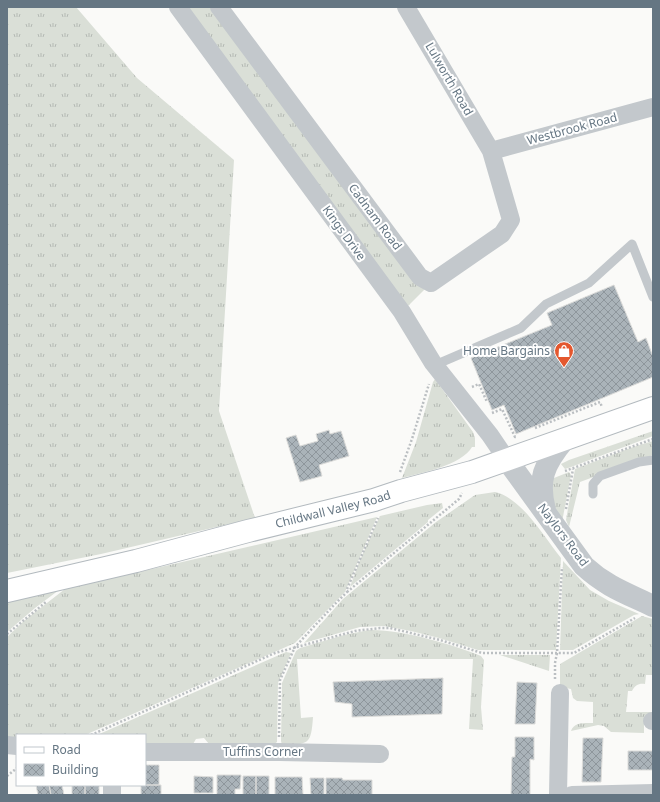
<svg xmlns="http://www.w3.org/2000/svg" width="660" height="802" viewBox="0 0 660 802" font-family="'Noto Sans',sans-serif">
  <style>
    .grass { fill: url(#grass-tufts) }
    .building { fill: url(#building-cross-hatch); stroke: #dcdcda }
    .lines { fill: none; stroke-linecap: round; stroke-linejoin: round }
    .secondary-casing { stroke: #b3babf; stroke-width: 24 }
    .path { stroke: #bbbfc2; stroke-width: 2.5; stroke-dasharray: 2 2; stroke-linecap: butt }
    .service { stroke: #c3c8cc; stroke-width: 9 }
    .minor { stroke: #c3c8cc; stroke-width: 18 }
    .tertiary { stroke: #c3c8cc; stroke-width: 22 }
    .secondary { stroke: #fff; stroke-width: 22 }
    .labels { text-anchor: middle; stroke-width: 4; stroke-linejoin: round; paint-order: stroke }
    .street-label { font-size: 12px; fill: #657683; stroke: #fff }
    .poi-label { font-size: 12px; fill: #657683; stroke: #fff; text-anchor: end }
  </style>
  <defs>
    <pattern id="grass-tufts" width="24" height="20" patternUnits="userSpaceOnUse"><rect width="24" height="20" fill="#dadfd7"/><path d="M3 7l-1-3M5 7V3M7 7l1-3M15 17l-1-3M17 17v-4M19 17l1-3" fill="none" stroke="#b4b9b4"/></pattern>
    <pattern id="building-cross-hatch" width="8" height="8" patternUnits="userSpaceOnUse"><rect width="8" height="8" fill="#aab3b9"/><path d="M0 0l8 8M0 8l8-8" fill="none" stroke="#8e969c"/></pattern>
  </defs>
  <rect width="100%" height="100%" fill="#fafaf8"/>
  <path class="grass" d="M7,7H76L137,78L234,160L219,411L255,518L101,554L7,573Z
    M180,7H226L431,283L402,312Z
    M435,379L473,432L475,438V447H472C462,465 421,473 402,478L416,442L433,382Z
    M653,431V436L571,467L565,469L561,464L569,460Z
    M653,441V455L580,482L569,527L566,520L575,469L633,447Z
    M569,472L571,475L562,522L557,517L549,480Z
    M495,492C522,498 544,537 561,558L556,650H478L439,638L411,631L384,626L360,627L304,643L343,599L436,522L475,495Z
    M442,503L443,508L428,520V522L350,587L360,560L380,516L427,505Z
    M377,517L345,592L295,643L85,735H17V743H7V637L25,620L65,589Z
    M563,561L590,590L609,601L639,614L634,615L573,650H560Z
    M59,590L35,608L7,632V600Z
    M642,616L653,619V675H646L645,684C639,683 635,685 632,691H628L626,712H653L644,719V733L611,732L604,726L598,725L571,731C574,722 584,723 593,723V702L577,701L573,698L571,689L560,687V664Z
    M369,630C401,629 451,644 481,656L484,660L481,707L483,730L469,729L473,659H297L301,718L313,717C311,745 309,744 282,745L281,741L282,683L296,651L300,648L344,635Z
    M286,652L291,653L278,683L277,742L273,745L209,744L204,738L196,739L193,744H145V735H97Z
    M500,655H550L549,671Z"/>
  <path class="building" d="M614,285L638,342L646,338L653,357V377L516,434L504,405L492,410L471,358L552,325L547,313Z
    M329,430L330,434L341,431L349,456L319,465L322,476L300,482L286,438L296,435L300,446L318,441L316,434Z
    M443,678L442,714L352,717V704L335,702L333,682Z
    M517,682L537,683L535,724H515Z
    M515,737H534V760L530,759V795H511L512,757H515Z
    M583,738H603L601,782H582Z
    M628,751H653V770H628Z
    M145,765H159V785H139H145Z
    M217,775H241L240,789H235V795H217Z
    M194,776L213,777V793H194Z
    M243,776H256V795H243Z
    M256,776H269V795H256Z
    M275,777H302L303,795H275Z
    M310,778H324V795H311Z
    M326,778H342L343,780H372V795H326Z
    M36,785H49L51,795H38Z
    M49,785H62L64,795H51Z
    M72,785H85V795H72Z
    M85,785H99V795H85Z
    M141,785H161V795H141Z"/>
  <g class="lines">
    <defs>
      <g id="secondary">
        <path id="s1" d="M7,591L136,561L248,531L374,500L401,491L472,472L653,408"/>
      </g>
    </defs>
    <use href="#secondary" class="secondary-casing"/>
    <path class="path" d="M472,387L479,384L487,402
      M492,413L502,409L515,437L516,436
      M535,428L600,402L602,407
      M565,471L653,439
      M400,472L412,439L429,384
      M566,509L573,469
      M347,592L459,499L462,493
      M7,634L46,602
      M555,679V663L557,653H574L635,618
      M91,735L275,653L355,631L380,628H390L440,640L482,653H557L562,567
      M279,737L280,680L295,647L334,605L347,592V589L378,518
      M7,776L17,768"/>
    <path class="service" d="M435,365L521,328L546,304L589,283L632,244L653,297
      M593,494V484L600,476L639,462L653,460"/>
    <path class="minor" d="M178,7L402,312L433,363L490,435L507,460
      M219,7L420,277L431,283L502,234L511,220L491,151L406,7
      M491,151L653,107
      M652,721H653
      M7,745L17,746
      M145,752H279L380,754
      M112,795V785
      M558,795L560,693
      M572,795L653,793"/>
    <path class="tertiary" d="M507,460L584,566C607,587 626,593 653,606
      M545,510C537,480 544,464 564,440"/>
    <use href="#secondary" class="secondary"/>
  </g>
  <defs>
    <symbol id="shop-pin" viewBox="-11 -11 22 30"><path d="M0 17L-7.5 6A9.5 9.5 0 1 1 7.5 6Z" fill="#e4572e" stroke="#fff"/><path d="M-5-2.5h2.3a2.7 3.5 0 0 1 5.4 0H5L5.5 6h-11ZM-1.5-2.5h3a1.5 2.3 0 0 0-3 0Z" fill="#fff"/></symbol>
  </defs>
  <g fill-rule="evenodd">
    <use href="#shop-pin" x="553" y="340" width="22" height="30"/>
  </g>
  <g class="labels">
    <g class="street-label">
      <text transform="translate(449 79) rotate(60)" y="4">Lulworth Road</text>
      <text transform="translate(572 129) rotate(-15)" y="4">Westbrook Road</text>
      <text transform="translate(375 217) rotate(53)" y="4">Cadnam Road</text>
      <text transform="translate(344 233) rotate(54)" y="4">Kings Drive</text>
      <text dy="4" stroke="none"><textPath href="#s1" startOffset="336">Childwall Valley Road</textPath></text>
      <text transform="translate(563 535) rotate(53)" y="4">Naylors Road</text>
      <text x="263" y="756">Tuffins Corner</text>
    </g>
    <g class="poi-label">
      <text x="550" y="355">Home Bargains</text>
    </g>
  </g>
  <rect width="660" height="802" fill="none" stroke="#657683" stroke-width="16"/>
  <rect x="16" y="734" width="130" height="52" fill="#ffffff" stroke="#c1c8cd"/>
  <rect x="24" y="747" width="20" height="6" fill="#ffffff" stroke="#c1c8cd"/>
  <text x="52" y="754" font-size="12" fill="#657683">Road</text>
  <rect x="24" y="764" width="20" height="12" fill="url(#building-cross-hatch)" stroke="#c1c8cd"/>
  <text x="52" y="774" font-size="12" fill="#657683">Building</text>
</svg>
